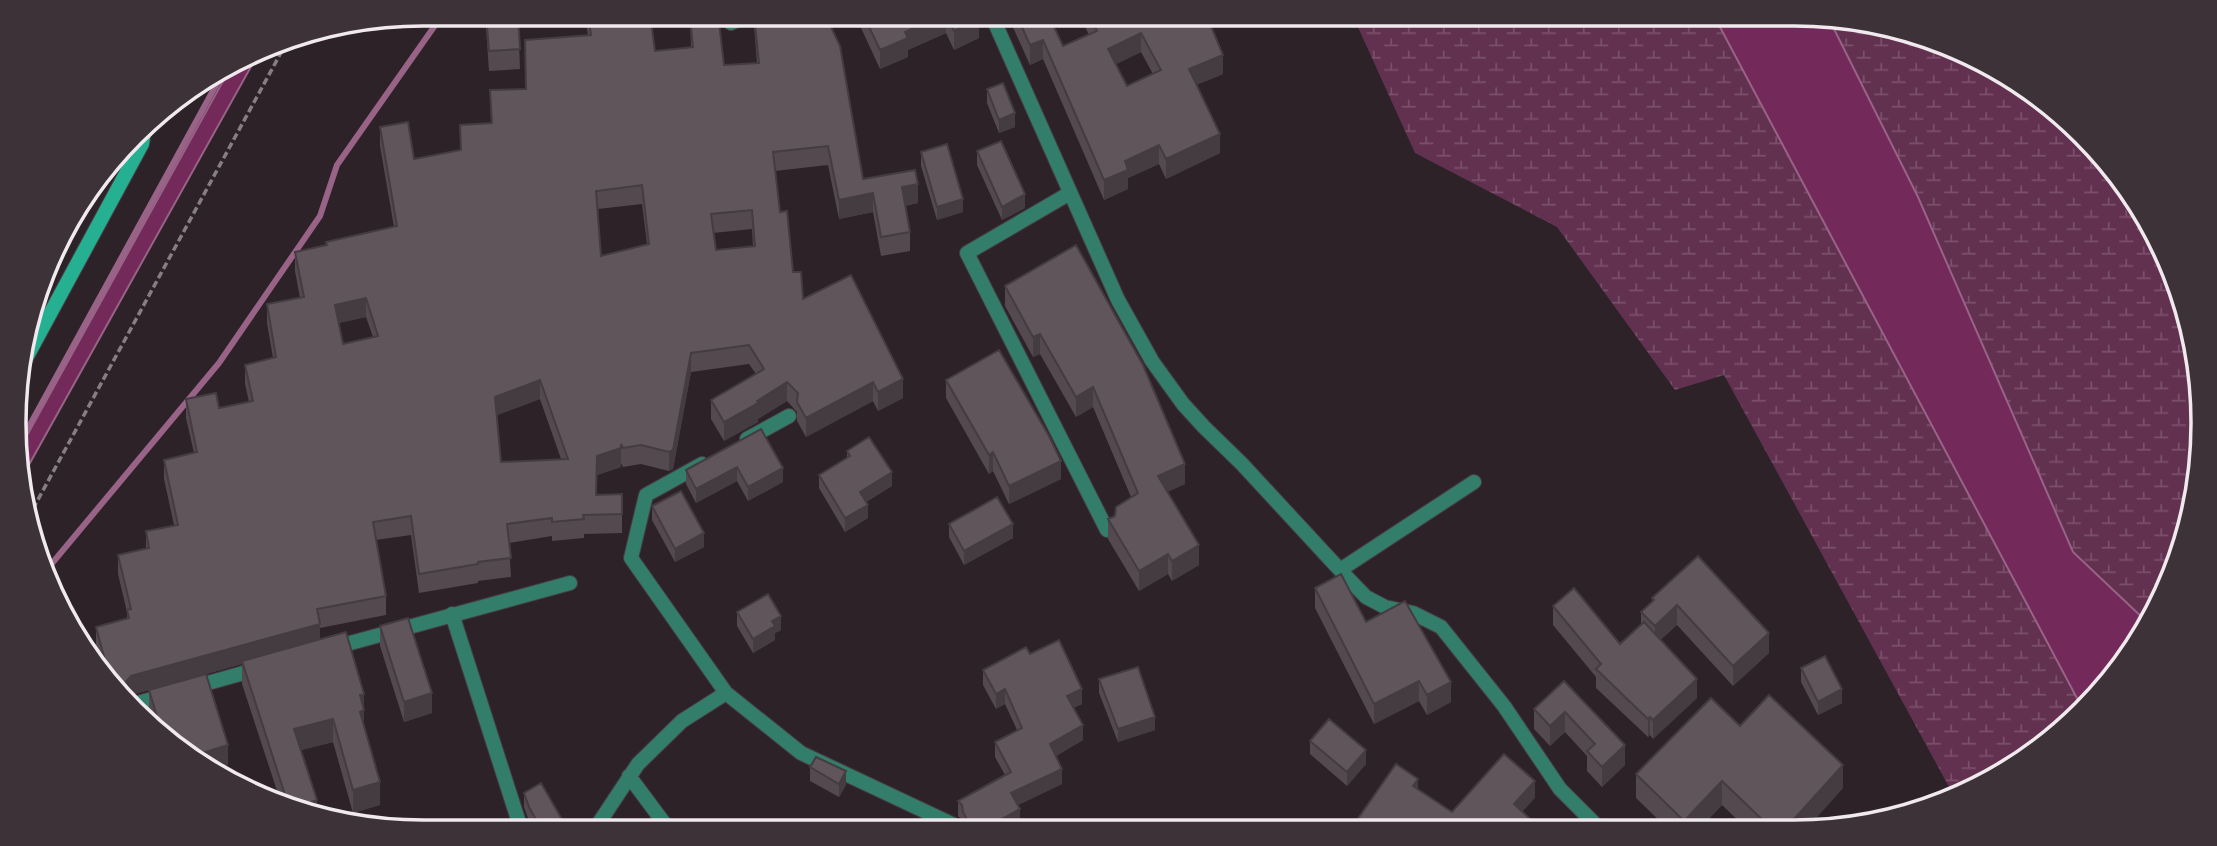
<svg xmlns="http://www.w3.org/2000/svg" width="2217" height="846" viewBox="0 0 2217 846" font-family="Karla,sans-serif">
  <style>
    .wetland { fill: url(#wetland-marsh) }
    .water { fill: #73295a; stroke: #986386; stroke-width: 2 }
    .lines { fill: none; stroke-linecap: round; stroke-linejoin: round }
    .stream { stroke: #986386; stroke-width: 6 }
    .street-casing { stroke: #473e43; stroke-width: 16 }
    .secondary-casing { stroke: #473e43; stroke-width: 16 }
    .path { stroke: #877e83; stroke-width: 3.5; stroke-dasharray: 7 3.5; stroke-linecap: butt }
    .street { stroke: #337e6a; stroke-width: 14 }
    .secondary { stroke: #25b091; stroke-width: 14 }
    .wall { fill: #53494f; fill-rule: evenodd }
    .shaded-wall { fill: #443c40 }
    .building { fill: #61555c; stroke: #443c40; stroke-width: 2; fill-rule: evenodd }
    .rim { fill: none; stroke: #f0e9ed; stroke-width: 3.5 }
  </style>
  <defs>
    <pattern id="wetland-marsh" width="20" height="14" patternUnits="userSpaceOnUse" patternTransform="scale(1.75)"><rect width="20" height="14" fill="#633150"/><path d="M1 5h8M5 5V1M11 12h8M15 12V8" fill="none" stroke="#7a4f6a"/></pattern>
  </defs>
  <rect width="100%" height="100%" fill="#2c2227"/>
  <path class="wetland" d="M1352,14H1713L2079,702C2078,707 2077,714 2075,718C2061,742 1980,782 1954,796L1724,375L1675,390L1557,227L1415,153Z
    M1829,19L1900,28L2043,99L2148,219L2200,370L2189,529L2147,622L2073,552L1918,197Z"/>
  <path class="water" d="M1713,14H1794L1829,19L1918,197L2073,552L2147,622L2134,650L2086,705L2079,702Z
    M257,56L21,479L20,448L228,72Z"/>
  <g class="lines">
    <path class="stream" d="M20,443L221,76
      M49,567L219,363L320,216L337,165L443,14"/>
    <defs>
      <path id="street" d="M991,14L1118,300L1152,361L1183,404L1204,427L1242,464L1340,570L1474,482
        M731,23L752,14
        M1070,193L967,253L1107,530
        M747,439L789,416
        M702,464L646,495L631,558L726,693L801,753L954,825
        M1340,570L1366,597L1385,607L1413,613L1441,627L1504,706L1560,789L1593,822L1589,829
        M452,614L522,832
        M332,648L570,583
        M190,688L258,669
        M134,704L167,695
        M629,776L670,831
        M593,832L638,764L682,721L726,693"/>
      <path id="secondary" d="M18,373L142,144L145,126"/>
    </defs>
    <use href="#street" class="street-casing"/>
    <use href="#secondary" class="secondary-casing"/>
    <path class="path" d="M28,518L290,36"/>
    <use href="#street" class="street"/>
    <use href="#secondary" class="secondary"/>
  </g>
  <path class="wall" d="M485,14H518L520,69L489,71Z
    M585,14H700V16L724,65L757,63L753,14H825L863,179L918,203L905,206L910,232V251L881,256L873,212L839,219L828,165L775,171L780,212L793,272L803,299L903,398L878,411L873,401L806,437L797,421V412L787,401L758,419V422L724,441L711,419V400L756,374L749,364L691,372L673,469L669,471L641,464L623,467L621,463V467L597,475V495L622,494V533L584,534V538L552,541V536L509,543L511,577L478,581V583L419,593L411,535L376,540L386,596V615L320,628V640L364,694V727L380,805L353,813L333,742L301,750L317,818L280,800L242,684V664L206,674L228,765L216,768L174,748L154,726L149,710V690L131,695L128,698L103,671L96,646V627L127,619V612L118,574V555L146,548V531L174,525L164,479V460L194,453L186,418V399L219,408L249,402L245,384V365L273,358L267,323V304L300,298L295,271V252L326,246V242L394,227L380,146V127L414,159L460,150V125L491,123L490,90L526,89L525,40L588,36ZM690,20L691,47L655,51L651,26ZM642,204L647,244L601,256L598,209ZM752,229L753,247L716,250L713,233ZM366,317L373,337L343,344L338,323ZM540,399L561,459L501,462L497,415Z
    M856,14H976L979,38L954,50L946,33L908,50V57L880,69L856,17Z
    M1007,14H1048L1063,46L1089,35L1079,14H1206L1223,74L1196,85L1220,153L1166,179L1159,164L1128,178V189L1104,200L1043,59L1030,65ZM1141,52L1153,74L1127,86L1116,64Z
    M987,89L1015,127L999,133L987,103Z
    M977,151L1025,208L1002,220L977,165Z
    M921,152L963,212L937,220L921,166Z
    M1005,286L1185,484L1167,492L1199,565L1172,581L1168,574L1139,591L1108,539V519L1115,516L1131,497L1093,407L1076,417L1040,354L1033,357L1005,306Z
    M946,380L1061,479L1009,504L993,471L989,474L946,398Z
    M761,429L783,482L748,501L737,481L696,503L686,484V470Z
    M847,451L892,486L866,502L868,518L845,532L819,488V475L847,458Z
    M652,506L704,547L675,562L652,520Z
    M949,524L1013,538L964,565L949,537Z
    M1698,556L1769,653L1733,686L1677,625L1660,640L1697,698L1653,739L1650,735L1648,737L1596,688V677L1553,625V606L1620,644L1641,625V612L1652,602V598Z
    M1315,588L1366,622L1451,702L1427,715L1419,701L1374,724L1315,608Z
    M737,612L781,630L775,633V640L753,653L737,626Z
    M380,626L432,713L404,722L380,646Z
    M1030,654L1082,704L1073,708L1083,740L1056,756L1062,784L1018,805L1020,825L1009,831H965L963,827L962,820L958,816V801L1005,775L995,757V742L1017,730L1005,704L996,709L983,685V670Z
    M1801,668L1842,703L1818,715L1801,682Z
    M1099,679L1155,730L1118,742L1099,693Z
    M1564,681L1625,765L1602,787L1587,771V756L1565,732L1550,746L1534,729V709Z
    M1740,726L1843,788L1806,829H1747L1722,805L1699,829H1668L1636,798V774Z
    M1310,741L1366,764L1347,786L1310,754Z
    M810,767L846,785L839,797L810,781Z
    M524,793L568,832H535L529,821L524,807Z"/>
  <path class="shaded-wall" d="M946,14V33L908,50V57L880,69V50L905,32Z
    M1227,14H1242L1227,20Z
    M979,19V38L954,50V31Z
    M1141,33V52L1108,68V49Z
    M1043,40V59L1030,65V45Z
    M1223,55V74L1189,88V69Z
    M1015,113V127L999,133V120Z
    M1220,134V153L1166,179V159Z
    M1159,145V164L1128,178V189L1104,200V180L1125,161Z
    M918,184V203L902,206V187Z
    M873,193V212L839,219V200Z
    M1025,194V208L1002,220V207Z
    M963,199V212L937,220V207Z
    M366,298V317L335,324V305Z
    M1040,334V354L1033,357V337Z
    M691,353V372L673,469L669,471V452Z
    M903,379V398L878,411V392Z
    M540,380V399L495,416V397Z
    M787,382V401L758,419V422L724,441V422Z
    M873,382V401L806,437V418Z
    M1093,387V407L1076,417V397Z
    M621,448V467L597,475V456Z
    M993,452V471L989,474V455Z
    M1061,461V479L1009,504V486Z
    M1185,464V484L1158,496V476Z
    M737,467V481L696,503V489Z
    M783,468V482L748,501V487Z
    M892,472V486L860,505V492Z
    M868,505V518L845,532V518Z
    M1013,524V538L964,565V551Z
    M704,533V547L675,562V549Z
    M1199,545V565L1172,581V561Z
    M1168,554V574L1139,591V571Z
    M1677,605V625L1655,645V626Z
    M781,616V630L775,633V640L753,653V639L772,621Z
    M320,624V643L242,661V664L131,695L128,698L116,685L131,676Z
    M1769,633V653L1733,686V666Z
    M1697,679V698L1653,739V720Z
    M1419,681V701L1374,724V704Z
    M1451,682V702L1427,715V695Z
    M1005,689V704L996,709V694Z
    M1082,689V704L1067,711V696Z
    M1842,689V703L1818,715V702Z
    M432,693V713L404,722V702Z
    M364,694V733L360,735V695Z
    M1565,712V732L1550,746V726Z
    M1155,717V730L1118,742V729Z
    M1650,717V735L1648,737V719Z
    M333,719V742L294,752V729Z
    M1083,725V740L1050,759V744Z
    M228,745V765L216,768L199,760V754Z
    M1625,745V765L1602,787V767Z
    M1366,750V764L1347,786V772Z
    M1843,765V788L1806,829H1785Z
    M1062,769V784L1011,808V793Z
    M846,771V785L839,797V784Z
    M1418,779V796L1413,786Z
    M1535,781V798L1514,821V804Z
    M1722,781V805L1699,829H1684V821Z
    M380,782V805L353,813V790Z
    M317,800V818L296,808Z
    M1020,809V825L1009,831H980Z"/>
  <path class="building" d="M486,14H518L520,49L489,51Z
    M588,14H650L655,51L693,47L690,17L718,14L724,65L759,63L754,14H825L840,46L863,179L915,170L918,184L902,187L910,232L881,237L873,193L839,200L828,146L773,152L780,212L787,211L793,272H801L803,299L851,275L903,379L878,392L873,382L806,418L797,402L798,393L787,382L757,401L758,403L724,422L711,400L764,369L749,345L691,353L673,450L669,452L641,445L623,448L621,444V448L597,456L596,495L622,494V514L583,515L584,519L552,522V518L507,524L511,558L478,562V564L419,574L411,516L373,522L386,596L317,609L320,624L131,676L125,683L116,685L110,679L96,627L129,618L127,610L131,609L118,555L149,548L146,531L178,525L164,460L197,452L186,399L216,393L219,408L253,401L245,365L276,357L267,304L304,297L295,252L327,245L326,242L397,226L380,127L408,122L414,159L461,150L460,125L492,123L490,90L526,89L525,40L591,35ZM642,185L649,244L601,256L596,191ZM752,210L755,246L716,250L711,214ZM366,298L378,336L343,344L335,305ZM540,380L568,459L501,462L495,397Z
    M863,14H976L979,19L954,31L946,14L905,32L908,38L880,50Z
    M1016,14H1048L1063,46L1097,31L1089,14H1206L1223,55L1189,69L1220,134L1166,159L1159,145L1125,161L1128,170L1104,180L1043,40L1030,45ZM1141,33L1161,70L1127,86L1108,49Z
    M1003,83L1015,113L999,120L987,89Z
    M1001,141L1025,194L1002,207L977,151Z
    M947,144L963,199L937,207L921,152Z
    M1076,245L1143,365L1185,464L1158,476L1199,545L1172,561L1168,554L1139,571L1108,519L1115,516L1116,507L1138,493L1093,387L1076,397L1040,334L1033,337L1005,286Z
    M999,350L1049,436L1061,461L1009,486L993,452L989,455L946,380Z
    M761,429L783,468L748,487L737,467L696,489L686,470Z
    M869,437L892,472L860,492L868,505L845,518L819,475L850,456L847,451Z
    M681,491L704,533L675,549L652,506Z
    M997,497L1013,524L964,551L949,524Z
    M1698,556L1769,633L1733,666L1677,605L1655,626L1641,612L1654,600L1652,598Z
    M1341,574L1366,622L1405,601L1451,682L1427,695L1419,681L1374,704L1315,588Z
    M1574,588L1620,644L1644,622L1697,679L1653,720L1650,717L1648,719L1596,669L1601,664L1553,606Z
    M768,594L781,616L772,621L775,626L753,639L737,612Z
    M408,618L432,693L404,702L380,626Z
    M346,632L364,694L360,695L364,710L360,712L380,782L353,790L333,719L294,729L317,800L296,808L288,804L242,661Z
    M1059,640L1082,689L1067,696L1083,725L1050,744L1062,769L1011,793L1020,809L980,831H973L963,812L962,805L958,801L1011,772L995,742L1022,728L1005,689L996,694L983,670L1026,647L1030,654Z
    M1825,656L1842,689L1818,702L1801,668Z
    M1138,667L1155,717L1118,729L1099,679Z
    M206,674L228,745L199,754L201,761L174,748L163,736L149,690Z
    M1564,681L1625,745L1602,767L1587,751L1595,744L1565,712L1550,726L1534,709Z
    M1769,695L1843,765L1785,829H1772L1722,781L1684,821L1636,774L1711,698L1740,726Z
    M1329,719L1366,750L1347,772L1310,741Z
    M1504,754L1535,781L1514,804L1541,829L1350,830L1396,764L1418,779L1413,786L1452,812Z
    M816,757L846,771L839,784L810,767Z
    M541,783L568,830L565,832H543L529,807L524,793Z"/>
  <path d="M0 0H2217V846H0ZM423 26H1794A397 397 0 0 1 2191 423V423A397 397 0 0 1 1794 820H423A397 397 0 0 1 26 423V423A397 397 0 0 1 423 26Z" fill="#3c3237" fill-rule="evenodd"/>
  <path class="rim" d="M423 26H1794A397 397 0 0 1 2191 423V423A397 397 0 0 1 1794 820H423A397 397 0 0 1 26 423V423A397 397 0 0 1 423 26Z"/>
</svg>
